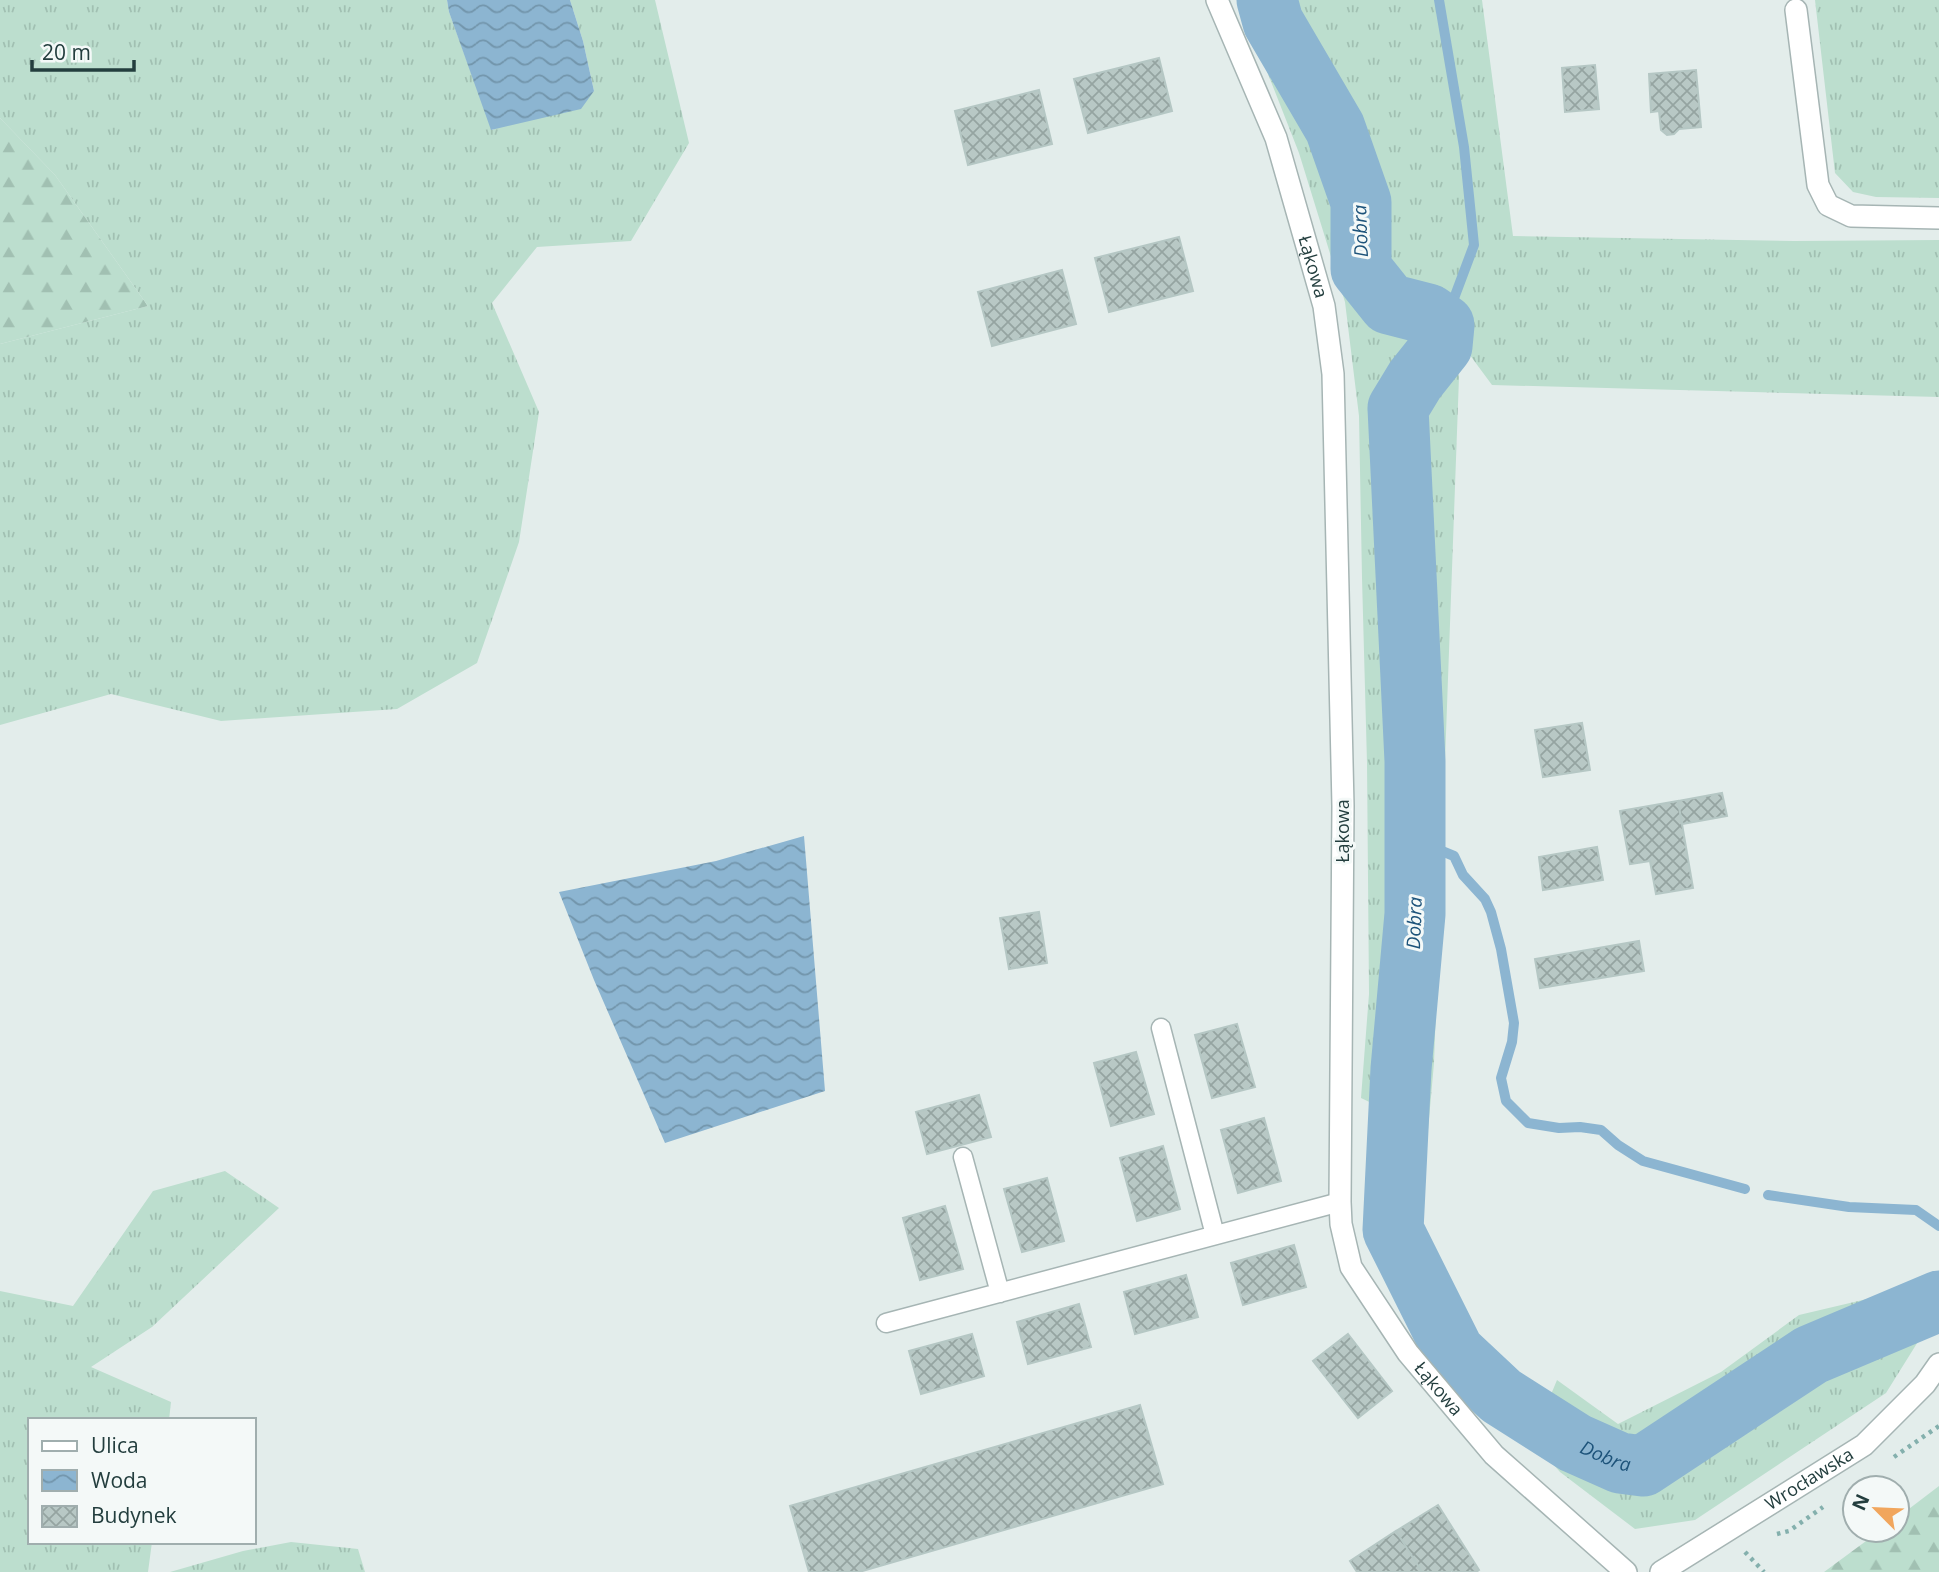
<svg xmlns="http://www.w3.org/2000/svg" width="1939" height="1572" viewBox="0 0 1939 1572" font-family="'Open Sans',sans-serif">
  <style>
    .grass { fill: url(#grass-tufts) }
    .forest { fill: url(#forest-firs) }
    .water { fill: url(#water-waves) }
    .lines { fill: none; stroke-linecap: round; stroke-linejoin: round }
    .stream { stroke: #8cb5d1; stroke-width: 10 }
    .river { stroke: #8cb5d1; stroke-width: 61 }
    .building { fill: url(#building-cross-hatch); stroke: #b5c7c4; stroke-width: 2 }
    .service-casing { stroke: #a6b5b4; stroke-width: 21 }
    .minor-casing { stroke: #a6b5b4; stroke-width: 24 }
    .path { stroke: #84b0ad; stroke-width: 4.5; stroke-dasharray: 3.5 5; stroke-linecap: butt }
    .service { stroke: #fff; stroke-width: 18 }
    .minor { stroke: #fff; stroke-width: 21 }
    .labels { text-anchor: middle; stroke-width: 6; stroke-linejoin: round; paint-order: stroke }
    .street-label { font-size: 18px; fill: #233e3e; stroke: #f4f9f8 }
    .water-label { font-size: 19px; font-style: italic; fill: #1d537a; stroke: #f4f9f8 }
  </style>
  <defs>
    <pattern id="grass-tufts" width="24" height="20" patternUnits="userSpaceOnUse" patternTransform="scale(1.75)"><rect width="24" height="20" fill="#bcdece"/><path d="M3 7l-1-3M5 7V3M7 7l1-3M15 17l-1-3M17 17v-4M19 17l1-3" fill="none" stroke="#a1c0b2"/></pattern>
    <pattern id="forest-firs" width="22" height="20" patternUnits="userSpaceOnUse" patternTransform="scale(1.75)"><rect width="22" height="20" fill="#bcdece"/><path d="M5 1l3.5 6h-7zM16 11l3.5 6h-7z" fill="#a1c0b2"/></pattern>
    <pattern id="water-waves" width="16" height="10" patternUnits="userSpaceOnUse" patternTransform="scale(1.75)"><rect width="16" height="10" fill="#8cb5d1"/><path d="M0 5q4-4 8 0t8 0" fill="none" stroke="#7295ab"/></pattern>
    <pattern id="building-cross-hatch" width="8" height="8" patternUnits="userSpaceOnUse" patternTransform="scale(1.75)"><rect width="8" height="8" fill="#b8c8c5"/><path d="M0 0l8 8M0 8l8-8" fill="none" stroke="#95a4a1"/></pattern>
  </defs>
  <rect width="100%" height="100%" fill="#e3edeb"/>
  <path class="grass" d="M0,0H447L449,12L492,130L594,91L583,41L570,0H655L689,143L631,241L537,247L492,303L539,412L519,542L477,663L397,709L221,721L111,694L0,725V344L148,306L55,175L0,118Z
    M1239,0H1482L1513,236L1794,241L1939,240V397L1492,385L1461,343L1442,299L1459,377L1434,1063L1428,1130L1361,1098L1369,994L1367,763L1362,578L1359,416L1345,302L1299,153Z
    M1815,0H1939V198L1876,197L1853,192L1835,173Z
    M225,1171L279,1208L152,1327L91,1367L171,1402L169,1420H30V1542H152L148,1572H0V1291L73,1306L153,1191Z
    M1939,1282V1308L1886,1393L1695,1520L1635,1529L1560,1472L1532,1440L1557,1380L1618,1424L1721,1372L1799,1315L1888,1294L1900,1285Z
    M291,1542L358,1549L365,1572H170L243,1551Z"/>
  <path class="forest" d="M0,118L55,175L148,306L0,344Z
    M1939,1486V1572H1824L1881,1530H1897V1518Z"/>
  <path class="water" d="M447,0H570L583,41L594,91L581,109L491,130L449,12Z
    M804,836L825,1091L665,1143L594,980L559,892L716,861Z"/>
  <g class="lines">
    <path class="stream" d="M1439,0L1464,147L1474,245L1444,325
      M1415,840L1454,856L1463,875L1485,899L1491,912L1501,949L1514,1023L1512,1042L1501,1078L1506,1101L1528,1123L1559,1128L1580,1127L1601,1130L1618,1145L1643,1161L1745,1189
      M1768,1195L1849,1207L1916,1210L1939,1226"/>
    <path class="river" id="s1" d="M1267,0L1273,22L1335,128L1361,202V269L1389,304L1428,314L1444,325L1442,346L1415,380L1398,408L1415,761V914L1401,1069L1393,1230L1454,1352L1501,1396L1575,1443L1620,1463L1643,1466L1811,1355L1939,1301"/>
  </g>
  <path class="building" d="M1159,58L1172,111L1088,133L1074,79Z
    M1595,65L1599,109L1565,112L1562,68Z
    M1696,70L1701,127L1679,129L1674,134L1667,135L1661,130L1659,111L1651,112L1649,74Z
    M1039,90L1052,144L968,165L955,111Z
    M1179,237L1193,291L1109,312L1095,258Z
    M1062,270L1076,324L992,346L978,292Z
    M1582,723L1590,770L1543,777L1535,730Z
    M1722,793L1727,816L1682,824L1678,801Z
    M1678,801L1693,888L1656,894L1650,861L1630,864L1620,811Z
    M1597,847L1603,880L1543,890L1539,857Z
    M1039,912L1047,963L1009,969L1000,918Z
    M1639,941L1644,971L1540,988L1535,959Z
    M1237,1024L1255,1087L1212,1098L1195,1035Z
    M1136,1052L1154,1114L1111,1126L1094,1063Z
    M979,1095L991,1137L927,1154L916,1112Z
    M1264,1118L1281,1181L1238,1193L1221,1130Z
    M1163,1146L1180,1209L1137,1221L1120,1158Z
    M1047,1178L1064,1241L1022,1252L1004,1189Z
    M945,1206L963,1269L920,1280L903,1218Z
    M1294,1245L1306,1287L1243,1305L1231,1263Z
    M1186,1275L1198,1317L1135,1334L1124,1292Z
    M1079,1304L1091,1347L1028,1364L1017,1322Z
    M972,1334L984,1376L921,1394L909,1351Z
    M1348,1334L1392,1391L1358,1418L1313,1361Z
    M1140,1405L1163,1484L859,1572H809L790,1506Z
    M1438,1505L1479,1570L1476,1572H1453L1452,1570L1449,1572H1422L1396,1531Z
    M1396,1531L1422,1572H1357L1350,1561Z"/>
  <g class="lines">
    <defs>
      <path id="service" d="M1161,1028L1215,1235
        M963,1157L1000,1293
        M886,1323L1340,1202"/>
      <g id="minor">
        <path id="s2" d="M1217,0L1276,138L1324,306L1333,374L1343,806L1340,1202L1341,1224L1351,1267L1408,1353L1494,1455L1626,1572"/>
        <path d="M1796,10L1818,185L1828,205L1851,216L1939,218"/>
        <path id="s3" d="M1661,1572L1864,1445L1925,1384L1939,1364"/>
      </g>
    </defs>
    <use href="#service" class="service-casing"/>
    <use href="#minor" class="minor-casing"/>
    <path class="path" d="M1894,1457L1939,1426
      M1777,1534L1789,1531L1823,1507
      M1745,1552L1764,1572"/>
    <use href="#service" class="service"/>
    <use href="#minor" class="minor"/>
  </g>
  <g class="labels">
    <g class="street-label">
      <text dy="6" stroke="none"><textPath href="#s2" startOffset="284">Łąkowa</textPath></text>
      <text transform="translate(1343 831) rotate(-90)" y="6">Łąkowa</text>
      <text dy="6" stroke="none"><textPath href="#s2" startOffset="1438">Łąkowa</textPath></text>
      <text dy="6" stroke="none"><textPath href="#s3" startOffset="175">Wrocławska</textPath></text>
    </g>
    <g class="water-label">
      <text transform="translate(1360 231) rotate(-92)" y="7">Dobra</text>
      <text transform="translate(1414 923) rotate(-88)" y="7">Dobra</text>
      <text dy="7" stroke="none"><textPath href="#s1" startOffset="1638">Dobra</textPath></text>
    </g>
  </g>
  <rect x="28" y="1418" width="228" height="126" fill="#f4f9f8" stroke="#a0aeae" stroke-width="2"/>
  <rect x="42" y="1441" width="35" height="10" fill="#ffffff" stroke="#a0aeae" stroke-width="2"/>
  <text x="91" y="1453" font-size="21" fill="#233e3e">Ulica</text>
  <rect x="42" y="1470" width="35" height="21" fill="url(#water-waves)" stroke="#a0aeae" stroke-width="2"/>
  <text x="91" y="1488" font-size="21" fill="#233e3e">Woda</text>
  <rect x="42" y="1506" width="35" height="21" fill="url(#building-cross-hatch)" stroke="#a0aeae" stroke-width="2"/>
  <text x="91" y="1523" font-size="21" fill="#233e3e">Budynek</text>
  <g transform="translate(1876 1509) rotate(294)"><circle r="33" fill="#f4f9f8" stroke="#a0aeae" stroke-width="2"/>
  <path d="M0-5L12 26L0 18L-12 26Z" fill="#f1a65d"/>
  <text y="-10" font-size="19" font-weight="bold" text-anchor="middle" fill="#233e3e">N</text>
  </g>
  <path d="M32 60v10h102v-10" fill="none" stroke="#233e3e" stroke-width="3.5"/>
  <text x="42" y="60" font-size="21" fill="#233e3e" stroke="#f4f9f8" stroke-width="5" paint-order="stroke">20 m</text>
</svg>
